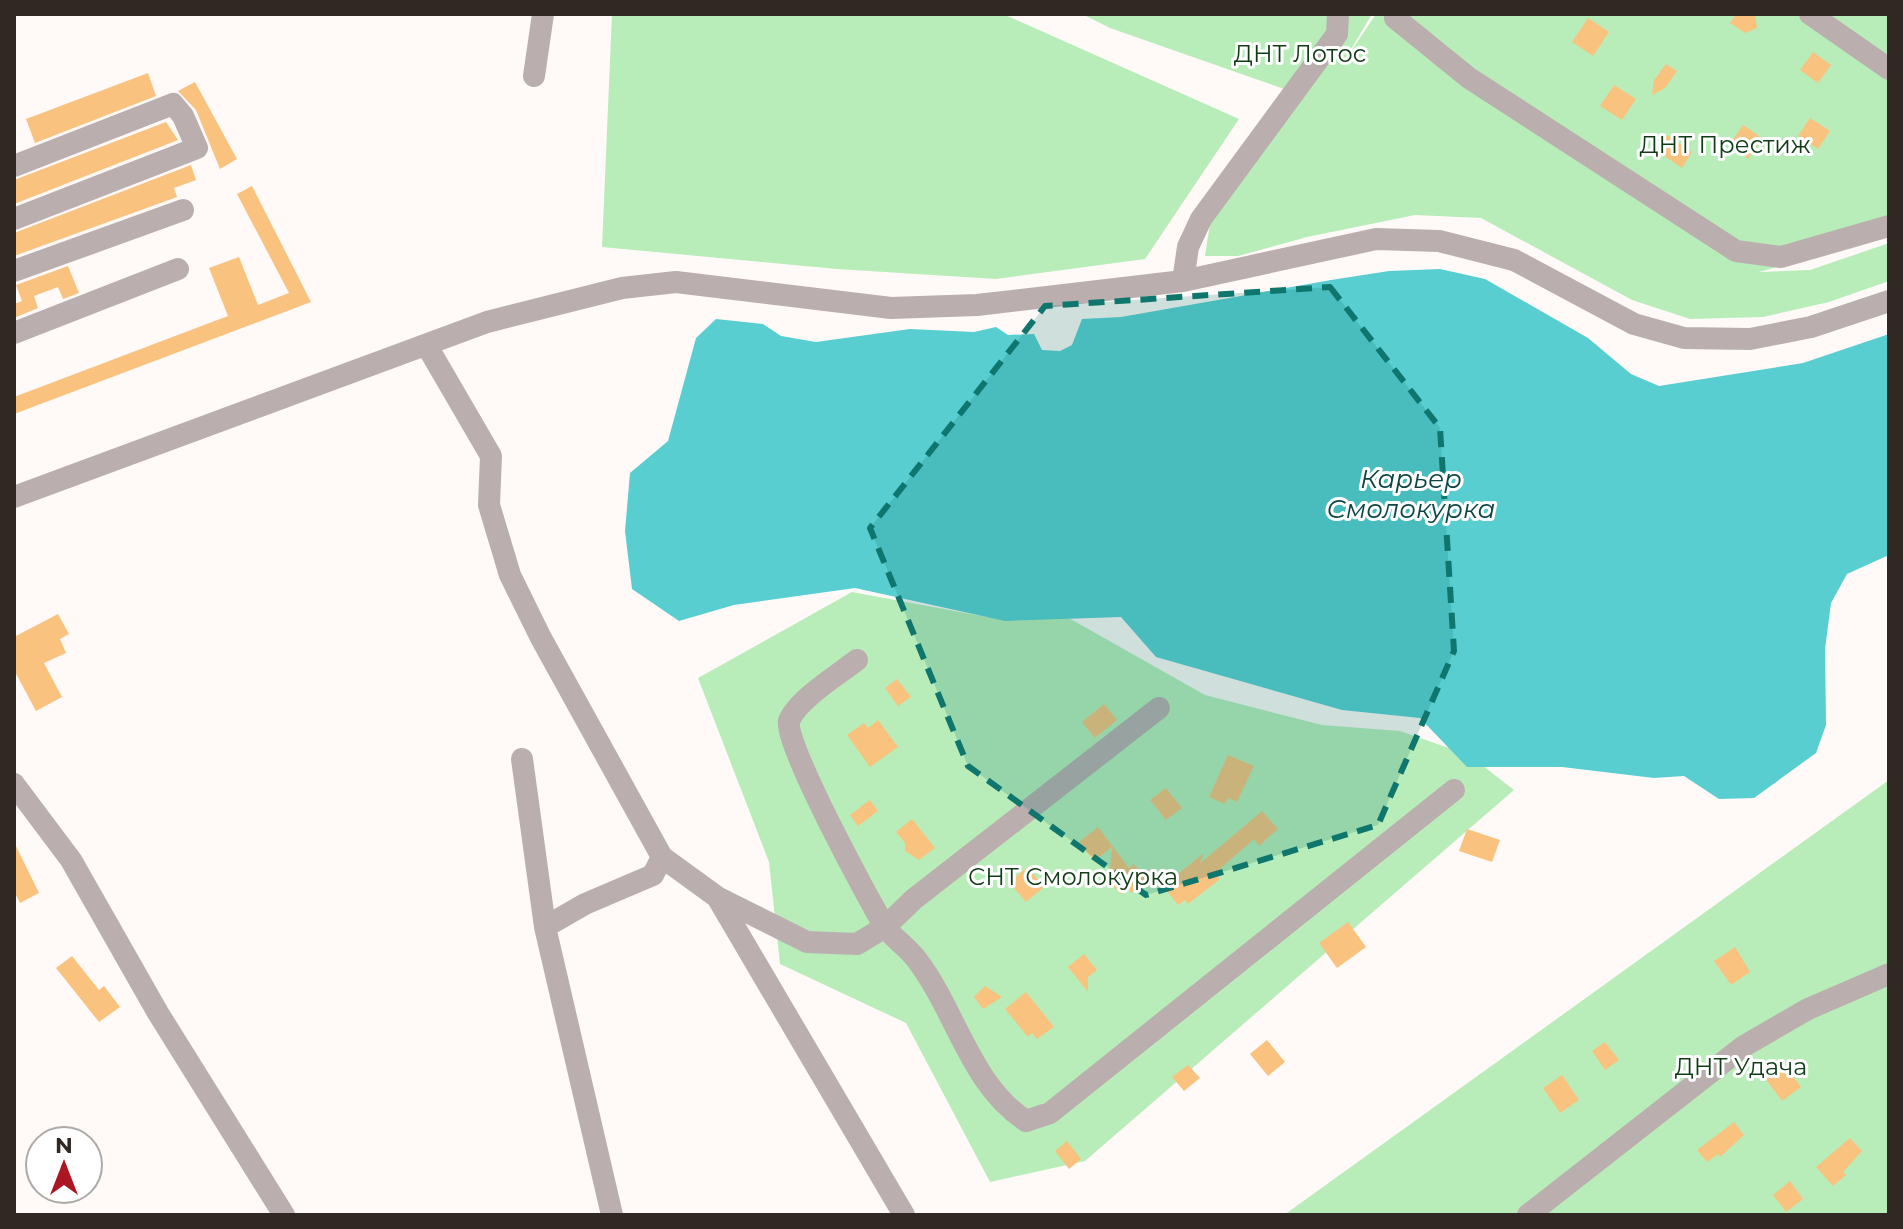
<svg xmlns="http://www.w3.org/2000/svg" width="1903" height="1229" viewBox="0 0 1903 1229" font-family="Montserrat,sans-serif">
  <style>
    .green { fill: #b8edb9 }
    .water { fill: #58ced1 }
    .building { fill: #f9c27f }
    .lines { fill: none; stroke-linecap: round; stroke-linejoin: round }
    .minor { stroke: #bbaeae; stroke-width: 22 }
    .marked { fill: #0f766e; fill-opacity: 0.2; stroke: #0f766e; stroke-width: 6; stroke-dasharray: 16 10; stroke-linejoin: round }
    .labels { text-anchor: middle; stroke-width: 6; stroke-linejoin: round; paint-order: stroke }
    .park-label { font-size: 24px; fill: #0f3c15; stroke: #fff }
    .water-label { font-size: 26px; font-style: italic; fill: #0e4546; stroke: #fff }
  </style>
  <rect width="100%" height="100%" fill="#fff9f7"/>
  <path class="green" d="M612,14H1003L1239,119L1145,259L996,279L837,269L602,247Z
    M1082,14H1372L1343,63L1376,14H1889V237L1759,272L1810,270L1889,243V281L1829,302L1763,317L1690,319L1632,300L1481,218L1415,215L1307,237L1238,256H1205L1212,210L1304,96L1110,28Z
    M852,592L987,617H1067L1205,695L1322,725L1400,731L1469,755L1514,790L1085,1161L990,1182L906,1023L780,964L769,862L698,678Z
    M1889,780V1215H1284Z"/>
  <path class="water" d="M1440,269L1485,279L1588,338L1631,374L1659,386L1803,363L1889,334V555L1847,574L1831,603L1825,649L1826,725L1816,753L1754,798L1719,799L1684,776L1654,778L1562,767H1467L1420,718L1342,710L1156,657L1121,617L1005,621L855,588L734,605L679,621L632,589L625,531L630,473L668,441L696,338L716,319L763,324L781,336L816,342L910,329L974,332L996,327L1008,335L1034,334L1042,350L1060,351L1072,345L1082,319L1121,317L1331,280L1389,271Z"/>
  <path class="building" d="M1736,14H1755L1757,28L1745,33L1730,23Z
    M1588,18L1609,32L1593,56L1572,42Z
    M1813,52L1831,65L1818,83L1800,70Z
    M1666,64L1677,71L1665,88L1652,95L1654,80Z
    M148,73L156,96L35,143L26,119Z
    M195,82L237,159L220,169L196,110L178,91Z
    M1614,85L1636,99L1622,120L1600,106Z
    M1810,118L1830,131L1818,149L1798,136Z
    M166,122L178,140L14,204V180Z
    M1743,125L1762,138L1748,159L1730,144Z
    M1667,135L1692,152L1682,168L1657,151Z
    M191,165L196,180L174,188L177,197L14,256V233Z
    M252,186L311,302L14,414V397L228,316L209,268L239,257L258,305L289,293L237,194Z
    M68,266L79,293L63,299L58,287L34,296L38,308L14,318V304L22,301L16,285Z
    M58,614L69,634L60,639L66,653L44,663L62,697L36,711L14,670V637Z
    M897,679L911,697L898,706L885,688Z
    M1104,704L1117,720L1095,738L1082,722Z
    M878,720L898,747L870,767L847,735L864,723L868,728Z
    M1228,755L1254,766L1237,802L1228,798L1225,804L1209,797Z
    M1166,788L1182,808L1166,820L1150,800Z
    M870,800L878,811L858,826L850,815Z
    M1262,811L1278,829L1259,846L1254,839L1220,869L1217,875L1220,879L1188,904L1185,900L1178,905L1163,886L1204,853L1200,863L1204,860Z
    M912,819L935,848L919,860L905,851V843L896,832Z
    M1098,827L1129,868L1134,864L1147,881L1131,893L1127,889L1120,894L1109,880L1112,847L1094,861L1079,842Z
    M1467,829L1500,840L1492,862L1459,851Z
    M14,842L39,893L20,903L14,891Z
    M1028,867L1044,887L1026,902L1009,882Z
    M1348,922L1366,947L1337,968L1319,943Z
    M1735,947L1750,972L1731,985L1714,961Z
    M1084,954L1097,970L1088,977V992L1068,967Z
    M72,956L99,990L104,986L120,1007L99,1022L56,968Z
    M985,986L1002,997L983,1009L974,997Z
    M1026,992L1054,1027L1037,1039L1032,1033L1028,1037L1005,1009Z
    M1267,1040L1285,1062L1268,1076L1250,1054Z
    M1605,1042L1619,1060L1605,1070L1592,1051Z
    M1780,1059L1801,1087L1782,1101L1761,1073Z
    M1188,1065L1200,1078L1184,1091L1172,1077Z
    M1562,1075L1579,1100L1560,1113L1543,1088Z
    M1734,1122L1744,1135L1720,1157L1718,1154L1707,1162L1697,1150Z
    M1850,1138L1862,1151L1843,1172L1846,1175L1833,1186L1816,1167Z
    M1067,1141L1081,1159L1069,1169L1055,1151Z
    M1790,1181L1803,1199L1786,1212L1773,1195Z"/>
  <g class="lines">
    <path class="minor" d="M1397,14L1395,18L1469,78L1736,251L1781,257L1889,226
      M1810,14L1889,69
      M534,76L543,14
      M14,166L173,104L183,116L197,148L14,219
      M14,271L183,210
      M1183,281L1188,247L1201,219L1337,34L1338,14
      M14,333L178,269
      M427,346L491,456L489,505L510,575L541,638L662,857L717,897L807,942L857,944L885,927L914,899L1159,708
      M14,497L487,322L622,288L676,282L891,308L977,305L1183,281L1376,239L1439,241L1514,260L1634,324L1684,338L1750,339L1811,327L1889,301
      M857,660C839,674 797,700 789,721C783,741 868,899 884,925C892,938 908,947 917,960C956,1011 970,1084 1026,1121L1050,1113L1454,790
      M522,759L545,927L612,1215
      M14,784L71,860L158,1013L284,1215
      M717,897L904,1215
      M545,927L585,904L653,875L662,857
      M1528,1215L1744,1046L1808,1009L1889,974"/>
  </g>
  <path class="marked" d="M1330,287L1440,428L1454,651L1378,825L1146,895L968,766L870,528L1045,306Z"/>
  <g class="labels">
    <g class="park-label">
      <text x="1300" y="62">ДНТ Лотос</text>
      <text x="1725" y="153">ДНТ Престиж</text>
      <text x="1073" y="885">СНТ Смолокурка</text>
      <text x="1741" y="1075">ДНТ Удача</text>
    </g>
    <g class="water-label">
      <text x="1411" y="488">Карьер<tspan x="1411" dy="30">Смолокурка</tspan></text>
    </g>
  </g>
  <rect width="1903" height="1229" fill="none" stroke="#312723" stroke-width="32"/>
  <g transform="translate(64 1165)"><circle r="38" fill="#ffffff" stroke="#ada9a7" stroke-width="2"/>
  <path d="M0-6L14 30L0 20L-14 30Z" fill="#ab1623"/>
  <text y="-12" font-size="22" font-weight="bold" text-anchor="middle" fill="#312723">N</text>
  </g>
</svg>
